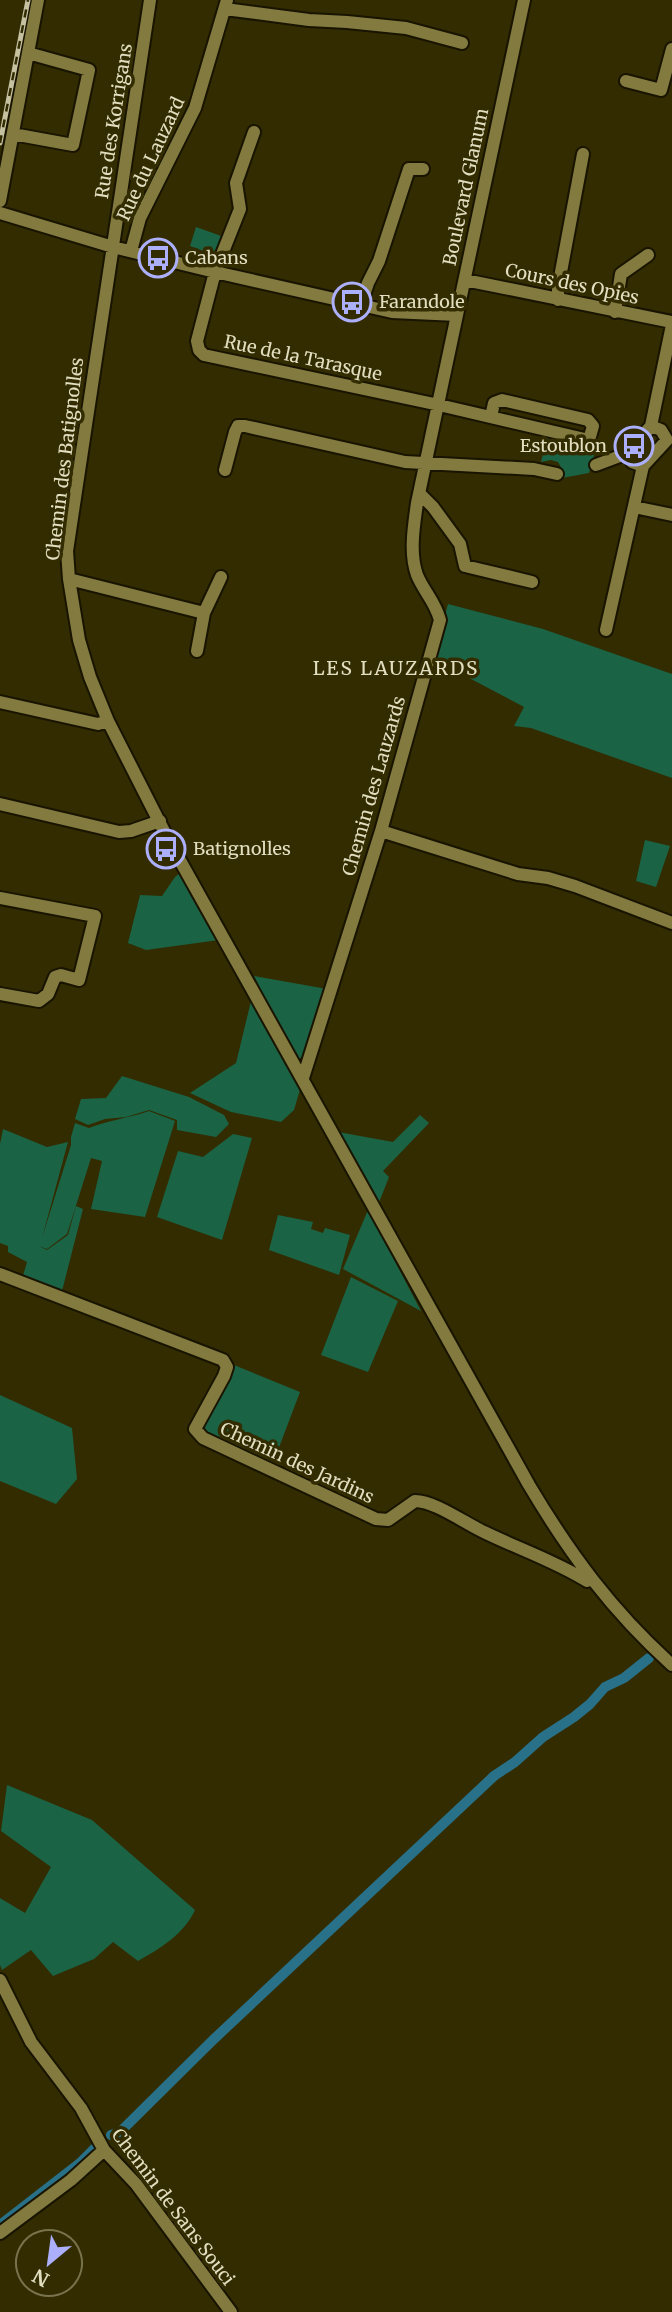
<svg xmlns="http://www.w3.org/2000/svg" width="672" height="2312" viewBox="0 0 672 2312" font-family="Merriweather,serif">
  <style>
    .green { fill: #1b6345 }
    .lines { fill: none; stroke-linecap: round; stroke-linejoin: round }
    .canal { stroke: #287188; stroke-width: 10 }
    .minor-casing { stroke: #191400; stroke-width: 16 }
    .minor { stroke: #827a3f; stroke-width: 12 }
    .rail-casing { stroke: #c5c1a1; stroke-width: 5 }
    .rail { stroke: #322c00; stroke-width: 2.5; stroke-dasharray: 8; stroke-linecap: butt }
    .labels { text-anchor: middle; stroke-width: 7; stroke-linejoin: round; paint-order: stroke }
    .street-label { font-size: 18px; fill: #e2dec0; stroke: #322c00 }
    .poi-label { font-size: 18px; fill: #e2dec0; stroke: #322c00; text-anchor: start }
    .neighbourhood-label { font-size: 19px; letter-spacing: 2px; fill: #e2dec0; stroke: #322c00 }
  </style>
  <rect width="100%" height="100%" fill="#322c00"/>
  <path class="green" d="M196,227L224,237L214,258L207,257L209,253L190,246Z
    M547,437L596,449L589,473L562,478L563,471L558,462L551,460L541,462Z
    M448,604L543,629L672,674V778L531,728L514,726L524,707L433,659Z
    M645,840L670,846L656,887L636,881Z
    M180,873L219,940L146,950L128,943L140,895L162,896L175,877Z
    M254,976L327,989L304,1058H296Z
    M252,997L301,1086L294,1110L281,1122L231,1112L190,1093L236,1063Z
    M122,1076L189,1097L224,1115L229,1124L216,1137L177,1130V1120L149,1110L126,1117L105,1119L88,1125L75,1119L81,1099L106,1098Z
    M149,1111L175,1121L145,1217L91,1209L102,1161L91,1158L67,1234L47,1249L39,1246L47,1250L68,1235L76,1206L83,1209L62,1291L22,1279L27,1262L8,1252V1246L0,1243V1144L3,1129L47,1147L68,1142L42,1238L71,1145V1137L75,1123L89,1128C109,1120 129,1118 149,1111Z
    M420,1115L429,1123L383,1171L389,1177L378,1205L338,1132L393,1142Z
    M233,1134L252,1138L222,1240L157,1217L178,1151L203,1157Z
    M368,1210L421,1311L343,1269Z
    M278,1215L313,1222L311,1229L323,1233L325,1228L350,1235L339,1275L269,1250Z
    M351,1277L398,1301L368,1372L321,1355Z
    M234,1365L300,1392L272,1466L203,1434L200,1424Z
    M0,1395L72,1428L77,1479L56,1504L0,1481Z
    M7,1785L92,1820L195,1910C184,1934 161,1948 138,1961L113,1942L94,1959L53,1976L31,1950L2,1970L0,1965V1898L25,1913L51,1867L1,1831Z"/>
  <g class="lines">
    <path class="canal" d="M111,2135L120,2132L214,2039L494,1776L515,1762L543,1737L574,1717L590,1704L605,1687L624,1678L649,1658
      M0,2225L80,2163L95,2148"/>
    <defs>
      <path id="minor" d="M150,0L67,551L69,579L79,640L90,677L108,721L168,839L529,1485C570,1554 612,1611 672,1665
        M225,9L309,20L347,22L406,28L462,43
        M626,81L661,90L672,49
        M254,132L236,183L240,209L215,272L197,341L199,350L204,355L439,405L589,440L593,426L588,420L502,400L494,403L491,417
        M13,134L73,145L89,70L28,53
        M0,201L38,0
        M0,213L113,247L215,272L392,312L457,315
        M131,251L140,218L195,108L227,0
        M465,280L672,322
        M558,300V288L583,154
        M361,304L368,283L379,261L409,169H423
        M615,312L621,274L648,255
        M651,426L661,430L667,440L643,466L632,462L628,453Z
        M651,426L672,325
        M596,465L628,453
        M225,470L235,432L238,426H245L405,462L534,469L557,474
        M420,494L433,507L460,544L465,566L532,582
        M634,507L672,515
        M69,579L204,613L197,651
        M204,613L221,577
        M606,630L643,466
        M0,702L98,724L108,721
        M0,804L119,832L131,831L160,821
        M381,831L518,874L548,878L575,886L672,923
        M0,898L95,916L79,980L61,975L55,977L48,994L39,1001L0,994
        M303,1078L381,831L440,620C435,601 424,592 417,575C409,553 414,525 417,503L524,0
        M0,1274L223,1360L227,1367L224,1376L195,1429L203,1438L376,1519L388,1520L415,1501C435,1501 466,1524 484,1532C519,1549 555,1561 587,1581
        M0,1980L31,2042L81,2108L104,2150L136,2184L231,2312
        M0,2233L71,2180L104,2150"/>
    </defs>
    <use href="#minor" class="minor-casing"/>
    <use href="#minor" class="minor"/>
    <defs>
      <path id="rail" d="M0,143L28,0"/>
    </defs>
    <use href="#rail" class="rail-casing"/>
    <use href="#rail" class="rail"/>
  </g>
  <defs>
    <symbol id="bus-ring" viewBox="-11 -11 22 22"><circle r="9.5" fill="#322c00" stroke="#acaffb" stroke-width="1.5"/><path d="M-5-6H5V4H4V6H2V4H-2V6H-4V4H-5ZM-3.5-4V0h7V-4ZM-3.5 1.2v1.5H-2V1.2ZM2 1.2v1.5H3.5V1.2Z" fill="#acaffb"/></symbol>
  </defs>
  <g fill-rule="evenodd">
    <use href="#bus-ring" x="136" y="236" width="44" height="44"/>
    <use href="#bus-ring" x="330" y="280" width="44" height="44"/>
    <use href="#bus-ring" x="612" y="424" width="44" height="44"/>
    <use href="#bus-ring" x="144" y="827" width="44" height="44"/>
  </g>
  <g class="labels">
    <g class="street-label">
      <text transform="translate(114 121) rotate(-81)" y="6">Rue des Korrigans</text>
      <text transform="translate(151 159) rotate(-65)" y="6">Rue du Lauzard</text>
      <text transform="translate(466 187) rotate(-78)" y="6">Boulevard Glanum</text>
      <text transform="translate(572 284) rotate(12)" y="6">Cours des Opies</text>
      <text transform="translate(303 358) rotate(12)" y="6">Rue de la Tarasque</text>
      <text transform="translate(65 459) rotate(-83)" y="6">Chemin des Batignolles</text>
      <text transform="translate(374 786) rotate(-74)" y="6">Chemin des Lauzards</text>
      <text transform="translate(297 1463) rotate(25)" y="6">Chemin des Jardins</text>
      <text transform="translate(173 2207) rotate(53)" y="6">Chemin de Sans Souci</text>
    </g>
    <g class="poi-label">
      <text x="185" y="264">Cabans</text>
      <text x="379" y="308">Farandole</text>
      <text x="607" y="452" text-anchor="end">Estoublon</text>
      <text x="193" y="855">Batignolles</text>
    </g>
    <g class="neighbourhood-label">
      <text x="396" y="675">LES LAUZARDS</text>
    </g>
  </g>
  <g transform="translate(49 2263) rotate(209)"><circle r="33" fill="#322c00" stroke="#78734d" stroke-width="2"/>
  <path d="M0-5L12 26L0 18L-12 26Z" fill="#acaffb"/>
  <text y="-10" font-size="19" font-weight="bold" text-anchor="middle" fill="#e2dec0">N</text>
  </g>
</svg>
